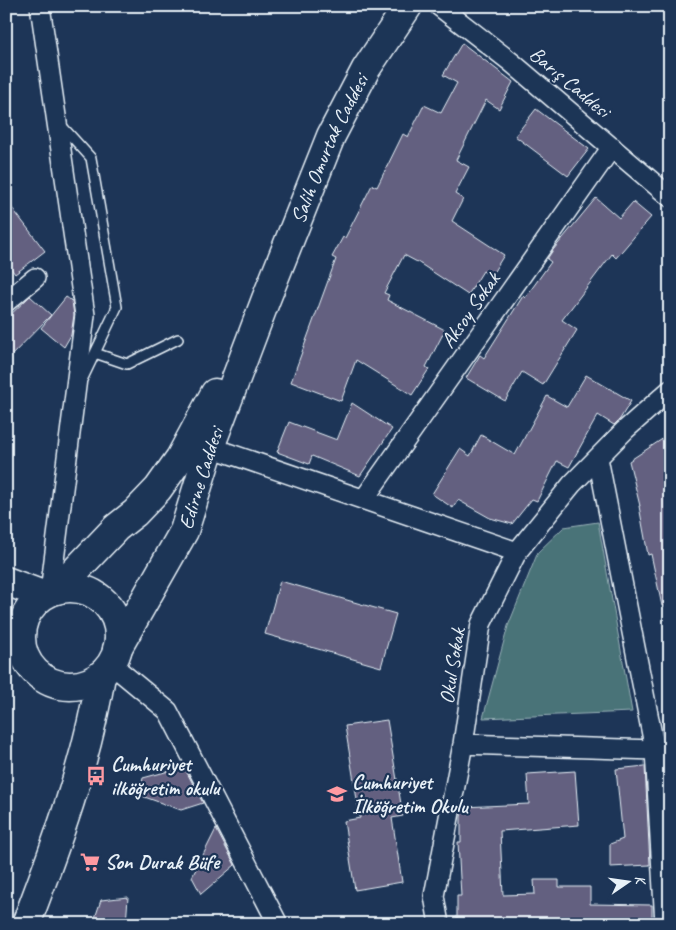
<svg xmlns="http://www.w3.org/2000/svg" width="676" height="930" viewBox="0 0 676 930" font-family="Caveat,sans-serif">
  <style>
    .green { fill: #4a7378; stroke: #99b2b8 }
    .building { fill: #646180; stroke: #e8f1f8 }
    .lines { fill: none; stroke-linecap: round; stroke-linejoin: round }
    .lane-casing { stroke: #e8f1f8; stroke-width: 12 }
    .street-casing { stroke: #e8f1f8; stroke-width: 22 }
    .primary-casing { stroke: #e8f1f8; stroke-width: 31 }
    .lane { stroke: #1d3557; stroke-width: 9 }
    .street { stroke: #1d3557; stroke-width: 19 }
    .primary { stroke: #1d3557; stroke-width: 28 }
    .labels { text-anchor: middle; stroke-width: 4.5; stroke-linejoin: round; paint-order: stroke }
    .street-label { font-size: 21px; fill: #e8f1f8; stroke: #1d3557 }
    .poi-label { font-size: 21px; font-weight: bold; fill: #e8f1f8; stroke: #1d3557; text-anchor: start }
  </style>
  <rect width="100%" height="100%" fill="#1d3557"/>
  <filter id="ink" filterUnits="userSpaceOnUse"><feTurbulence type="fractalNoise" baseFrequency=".02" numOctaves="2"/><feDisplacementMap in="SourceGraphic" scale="10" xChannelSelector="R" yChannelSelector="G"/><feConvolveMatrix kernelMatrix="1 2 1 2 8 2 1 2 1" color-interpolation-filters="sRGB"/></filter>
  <g filter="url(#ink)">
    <path class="green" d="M598,522L632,712L483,718L508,626L538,552L564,527Z"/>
    <path class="building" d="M462,43L513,82L499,109L486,100L456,160L469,167L455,194L463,199L452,221L504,255L491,276L483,271L468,295L419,263L404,255L384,293L389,295L387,300L445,330L426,367L429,369L412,395L356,360L341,401L291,382L336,259L332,257L343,237L345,238L372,185L377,187L403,134L408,137L424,105L441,113L457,83L443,75Z
      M536,109L589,149L568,176L515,136Z
      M596,198L619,218L633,202L651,217L616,258L612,254L562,320L577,330L543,385L522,372L505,401L466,378L480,355L484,358L523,296L525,298L551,262L547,259L553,250Z
      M6,200L45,251L15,274L6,262Z
      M30,296L51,315L6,361V319Z
      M66,297L72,301L74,315L71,335L64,347L41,328Z
      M586,375L631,401L620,419L614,425L598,415L569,467L557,461L537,501L532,499L512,524L490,518L458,500L453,508L432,494L460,449L470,456L481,435L515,455L547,396L567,407Z
      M352,403L392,429L360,476L312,456L309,464L277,452L289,422L337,440Z
      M670,434V606H662L651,554L648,555L639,506H640L629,461Z
      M280,581L396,614L381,667L265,634Z
      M387,720L403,816L392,818L402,882L355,890L344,821L360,818L345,726Z
      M645,766L650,865L610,867V844L623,839L616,769Z
      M184,767L203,803L181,810L139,795L143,778Z
      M575,771L579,825L500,831L503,895L535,894L534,880H559V887H590V904L652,905V924H457V896H461L458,842H461V817L463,807L529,804L527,774Z
      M216,829L235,865L201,894L192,877Z
      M128,897L126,924H93L101,900Z"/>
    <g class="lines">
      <defs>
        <path id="lane" d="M61,125L91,158L117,307L83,378
          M95,353L127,364L178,339"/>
        <path id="street" d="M40,6L85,315L50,592
          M439,6L511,62L670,197
          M6,302L35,278
          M210,447L517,552
          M598,458L655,750L665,924
          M364,499L612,147
          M111,664L168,711L278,924
          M463,744L655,750L670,748
          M439,924L434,896L463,744L481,624L517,552L572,484L625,430L670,390"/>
        <g id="primary">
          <path d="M6,581L43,595"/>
          <circle cx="70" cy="637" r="49"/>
          <path d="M58,589L116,528L135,513L158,489L180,458L215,393"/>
          <path id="s1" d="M117,649L184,531L210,447L266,299L331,136L366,69L408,6"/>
          <path d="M26,924C57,843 87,761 101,676"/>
        </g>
      </defs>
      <use href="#lane" class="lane-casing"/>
      <use href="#street" class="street-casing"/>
      <use href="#primary" class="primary-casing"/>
      <use href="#lane" class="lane"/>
      <use href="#street" class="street"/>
      <use href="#primary" class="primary"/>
    </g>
  </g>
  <defs>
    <symbol id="bus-bare" viewBox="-9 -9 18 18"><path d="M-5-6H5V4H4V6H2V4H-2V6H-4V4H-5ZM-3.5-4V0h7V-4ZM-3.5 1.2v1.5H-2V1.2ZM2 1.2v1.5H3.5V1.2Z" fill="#ff9aa2" stroke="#1d3557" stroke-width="2.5" paint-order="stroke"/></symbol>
    <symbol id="school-bare" viewBox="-9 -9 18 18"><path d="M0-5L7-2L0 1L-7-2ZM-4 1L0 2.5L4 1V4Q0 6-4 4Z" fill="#ff9aa2" stroke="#1d3557" stroke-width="2.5" paint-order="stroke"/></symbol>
    <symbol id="supermarket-bare" viewBox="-9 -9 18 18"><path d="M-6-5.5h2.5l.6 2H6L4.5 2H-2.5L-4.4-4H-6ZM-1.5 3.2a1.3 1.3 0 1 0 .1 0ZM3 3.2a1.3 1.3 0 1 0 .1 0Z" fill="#ff9aa2" stroke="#1d3557" stroke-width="2.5" paint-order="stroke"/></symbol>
  </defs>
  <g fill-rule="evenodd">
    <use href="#bus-bare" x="82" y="762" width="28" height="28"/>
    <use href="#school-bare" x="323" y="780" width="28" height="28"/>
    <use href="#supermarket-bare" x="76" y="848" width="28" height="28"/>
  </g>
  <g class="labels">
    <g class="street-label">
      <text transform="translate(570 82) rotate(40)" y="7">Barış Caddesi</text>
      <text dy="7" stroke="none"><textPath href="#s1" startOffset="545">Salih Omurtak Caddesi</textPath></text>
      <text transform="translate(470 310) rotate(-55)" y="7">Aksoy Sokak</text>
      <text dy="7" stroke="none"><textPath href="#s1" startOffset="191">Edirne Caddesi</textPath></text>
      <text transform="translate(452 666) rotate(-81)" y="7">Okul Sokak</text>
    </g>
    <g class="poi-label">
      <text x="111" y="771">Cumhuriyet<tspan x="111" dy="24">ilköğretim okulu</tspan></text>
      <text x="352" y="789">Cumhuriyet<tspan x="352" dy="24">İlköğretim Okulu</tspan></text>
      <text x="105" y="869">Son Durak Büfe</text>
    </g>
  </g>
  <rect width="676" height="930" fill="none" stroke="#1d3557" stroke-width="25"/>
  <rect x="12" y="12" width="651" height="905" fill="none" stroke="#e8f1f8" stroke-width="2" filter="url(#ink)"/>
  <g transform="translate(628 882) rotate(77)" stroke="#1d3557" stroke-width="4" paint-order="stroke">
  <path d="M0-4L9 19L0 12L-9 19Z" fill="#e8f1f8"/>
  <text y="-8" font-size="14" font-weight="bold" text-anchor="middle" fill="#e8f1f8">K</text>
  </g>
</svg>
